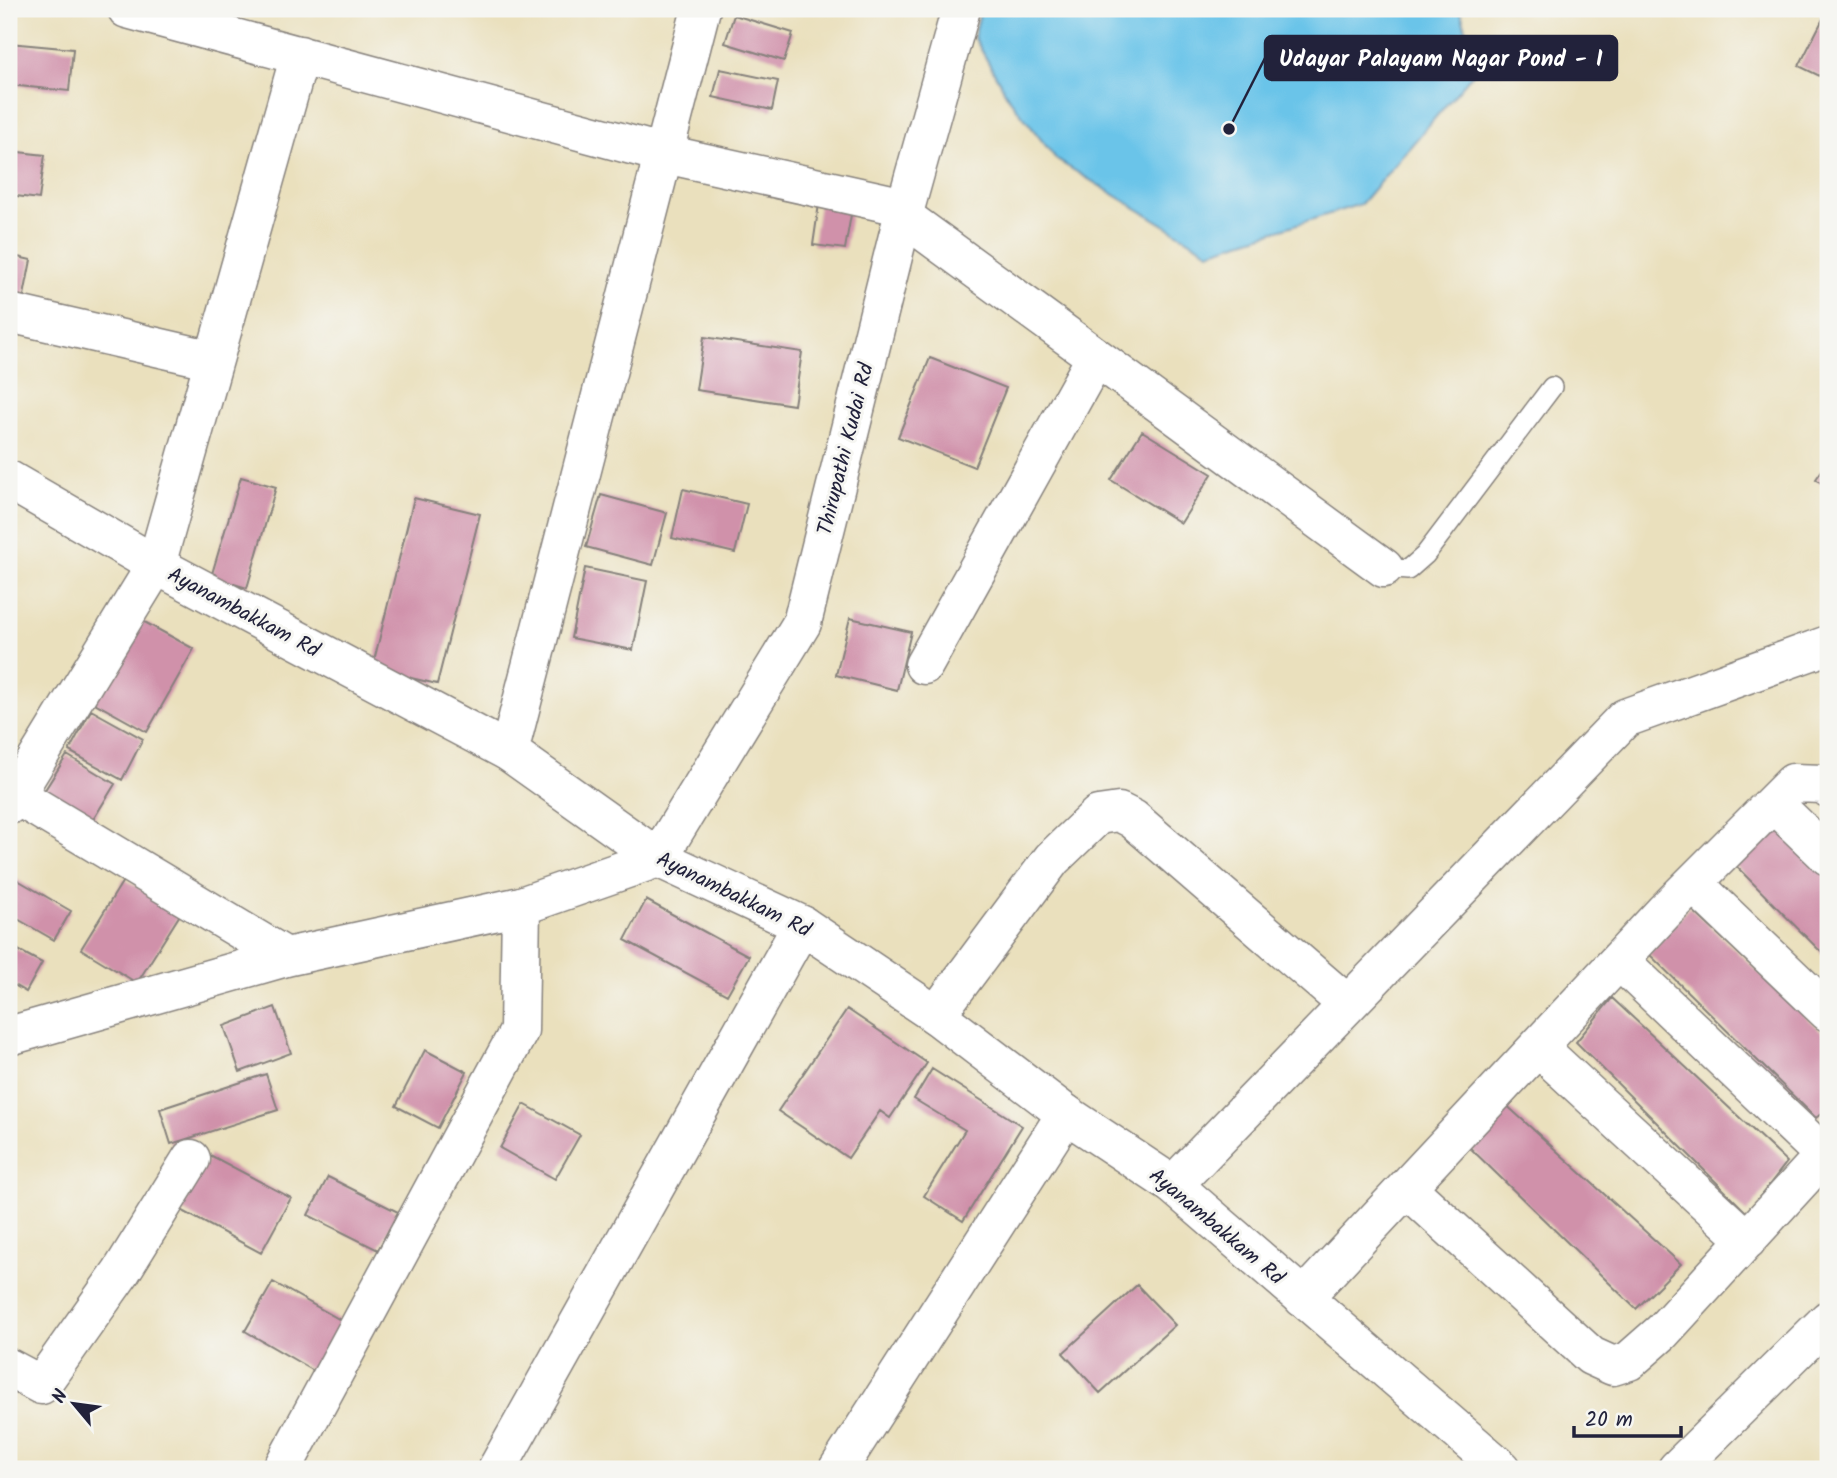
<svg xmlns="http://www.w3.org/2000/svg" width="1837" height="1478" viewBox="0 0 1837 1478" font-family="Kalam,sans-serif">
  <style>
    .water { fill: #6bc4e9; stroke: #467392; stroke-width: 2 }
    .building { fill: #d091aa }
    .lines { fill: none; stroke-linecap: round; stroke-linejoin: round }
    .lane-casing { stroke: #86817c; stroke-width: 22 }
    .street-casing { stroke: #86817c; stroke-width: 41 }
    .secondary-casing { stroke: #86817c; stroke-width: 41 }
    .lane { stroke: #fff; stroke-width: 19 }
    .street { stroke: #fff; stroke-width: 38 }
    .secondary { stroke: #fff; stroke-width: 38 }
    .labels { text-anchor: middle; stroke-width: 6; stroke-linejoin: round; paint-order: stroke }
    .street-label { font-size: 21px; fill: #22223b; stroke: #f6f6f2 }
    .leader { fill: none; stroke: #22223b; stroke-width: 2.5 }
    .callout-dot { fill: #22223b; stroke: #f6f6f2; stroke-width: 2.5 }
    .callout { fill: #22223b; stroke: #22223b; stroke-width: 2.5 }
    .callout-label { font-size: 23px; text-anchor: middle; font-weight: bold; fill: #fff }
  </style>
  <rect width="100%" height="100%" fill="#f6f6f2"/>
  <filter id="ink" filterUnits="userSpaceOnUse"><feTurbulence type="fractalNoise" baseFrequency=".0143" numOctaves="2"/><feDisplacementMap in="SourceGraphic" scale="14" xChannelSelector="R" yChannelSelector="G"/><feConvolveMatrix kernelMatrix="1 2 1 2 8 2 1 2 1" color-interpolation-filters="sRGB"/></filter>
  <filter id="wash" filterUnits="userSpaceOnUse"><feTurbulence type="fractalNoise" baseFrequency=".00686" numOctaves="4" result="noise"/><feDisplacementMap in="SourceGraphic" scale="28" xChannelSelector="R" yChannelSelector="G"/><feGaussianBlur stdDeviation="1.57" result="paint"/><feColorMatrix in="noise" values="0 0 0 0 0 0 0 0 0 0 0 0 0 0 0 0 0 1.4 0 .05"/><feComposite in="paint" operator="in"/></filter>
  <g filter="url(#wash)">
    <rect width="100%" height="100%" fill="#eae0bd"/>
    <path class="water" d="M981,9H1460L1477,69L1361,204L1209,252L1057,160L1008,97L974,37Z"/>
    <g id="blocks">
      <path class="building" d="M1828,9V80L1799,66Z
        M734,15L793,33L784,61L725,43Z
        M9,43L73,49L69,91L9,85Z
        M720,69L778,81L772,110L713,97Z
        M9,151L45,155L39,199L9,195Z
        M819,204L852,209L845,249L813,245Z
        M9,255L31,260L22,306L9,304Z
        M704,337L802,352L794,405L696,390Z
        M930,358L1006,388L974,467L898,437Z
        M1142,431L1212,474L1181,523L1111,480Z
        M1828,462V488L1816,479Z
        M241,477L276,487L247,588L211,577Z
        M683,489L747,504L735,553L672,538Z
        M601,495L667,513L653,565L586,547Z
        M414,498L480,514L437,684L372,669Z
        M585,568L647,581L633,650L571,638Z
        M850,618L911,632L897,690L836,675Z
        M139,619L194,649L147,732L93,702Z
        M91,710L143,739L122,780L69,751Z
        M67,755L115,784L91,823L43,793Z
        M1770,821L1828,877V959L1730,860Z
        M9,875L71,911L54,940L9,914Z
        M124,879L181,913L137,983L81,949Z
        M646,900L749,956L727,995L625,940Z
        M1689,907L1828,1037V1108L1816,1118L1649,954Z
        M9,945L42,963L26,992L9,982Z
        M1612,998L1787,1162L1747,1213L1576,1042Z
        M275,1007L291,1053L240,1072L224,1026Z
        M847,1009L927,1063L890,1118L880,1111L848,1158L778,1111Z
        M425,1050L467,1072L438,1128L396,1106Z
        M932,1069L1022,1126L963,1221L924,1196L965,1130L914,1099Z
        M266,1074L278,1110L171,1144L160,1109Z
        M1503,1102L1681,1264L1636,1309L1465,1143Z
        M524,1104L580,1135L555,1179L500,1148Z
        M210,1155L291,1198L261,1253L181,1210Z
        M328,1177L398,1212L378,1250L308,1215Z
        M273,1282L342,1321L314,1371L245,1331Z
        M1137,1285L1175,1325L1100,1393L1063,1353Z"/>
    </g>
  </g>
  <g filter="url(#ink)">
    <use href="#blocks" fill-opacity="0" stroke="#86817c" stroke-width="2"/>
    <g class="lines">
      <defs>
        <path id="lane" d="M1384,568L1408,570L1425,555L1552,387"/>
        <path id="street" d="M127,9L665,154L905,207
          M903,216L1096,357L924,665
          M9,313L213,360
          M1096,357L1384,568
          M509,752L701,9
          M9,791L286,957
          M1773,803L1828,856
          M9,805L156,565L300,55
          M1693,883L1828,1012
          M1619,960L1824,1155
          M936,1015L1052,859L1098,815L1119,812L1133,819L1170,851L1347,1004
          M9,1036L286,957L521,906L658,858
          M1538,1047L1747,1240
          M1173,1185L1625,718L1828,645
          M1407,1188L1591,1356L1613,1366L1629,1361L1662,1332L1828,1151
          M1303,1298L1664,912L1793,783L1823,784L1828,788
          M9,1368L41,1385L121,1272L191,1159
          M282,1469L519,1031L521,906
          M497,1469L802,925
          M838,1469L1066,1114
          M1677,1469L1828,1320"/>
        <path id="secondary" d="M9,480L156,565L509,752L658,858L802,925L936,1015L1066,1114L1173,1185L1502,1469
          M658,858L802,623L903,216L961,9"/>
      </defs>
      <use href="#lane" class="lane-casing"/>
      <use href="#street" class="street-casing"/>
      <use href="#secondary" class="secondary-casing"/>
      <use href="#lane" class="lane"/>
      <use href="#street" class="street"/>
      <use href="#secondary" class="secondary"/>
    </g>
  </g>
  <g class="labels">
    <g class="street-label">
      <text transform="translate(845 449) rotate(-76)" y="7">Thirupathi Kudai Rd</text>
      <text transform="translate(244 612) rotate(28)" y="7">Ayanambakkam Rd</text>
      <text transform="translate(734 894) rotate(26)" y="7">Ayanambakkam Rd</text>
      <text transform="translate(1217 1226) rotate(40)" y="7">Ayanambakkam Rd</text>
    </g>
  </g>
  <path class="leader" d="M1229 129L1265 58"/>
  <circle class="callout-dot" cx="1229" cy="129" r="7"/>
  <rect class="callout" x="1265" y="36" width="352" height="44" rx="7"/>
  <g class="callout-label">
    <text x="1441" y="66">Udayar Palayam Nagar Pond - I</text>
  </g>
  <rect width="1837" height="1478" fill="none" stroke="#f6f6f2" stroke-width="35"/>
  <g transform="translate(74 1404) rotate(299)" stroke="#f6f6f2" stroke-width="5" paint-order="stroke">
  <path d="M0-5L12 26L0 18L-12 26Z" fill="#22223b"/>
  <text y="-10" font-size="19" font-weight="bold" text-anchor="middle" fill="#22223b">N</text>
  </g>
  <path d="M1574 1426v10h107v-10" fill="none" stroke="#22223b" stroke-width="3.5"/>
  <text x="1585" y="1426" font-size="21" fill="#22223b" stroke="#f6f6f2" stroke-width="5" paint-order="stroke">20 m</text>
</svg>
